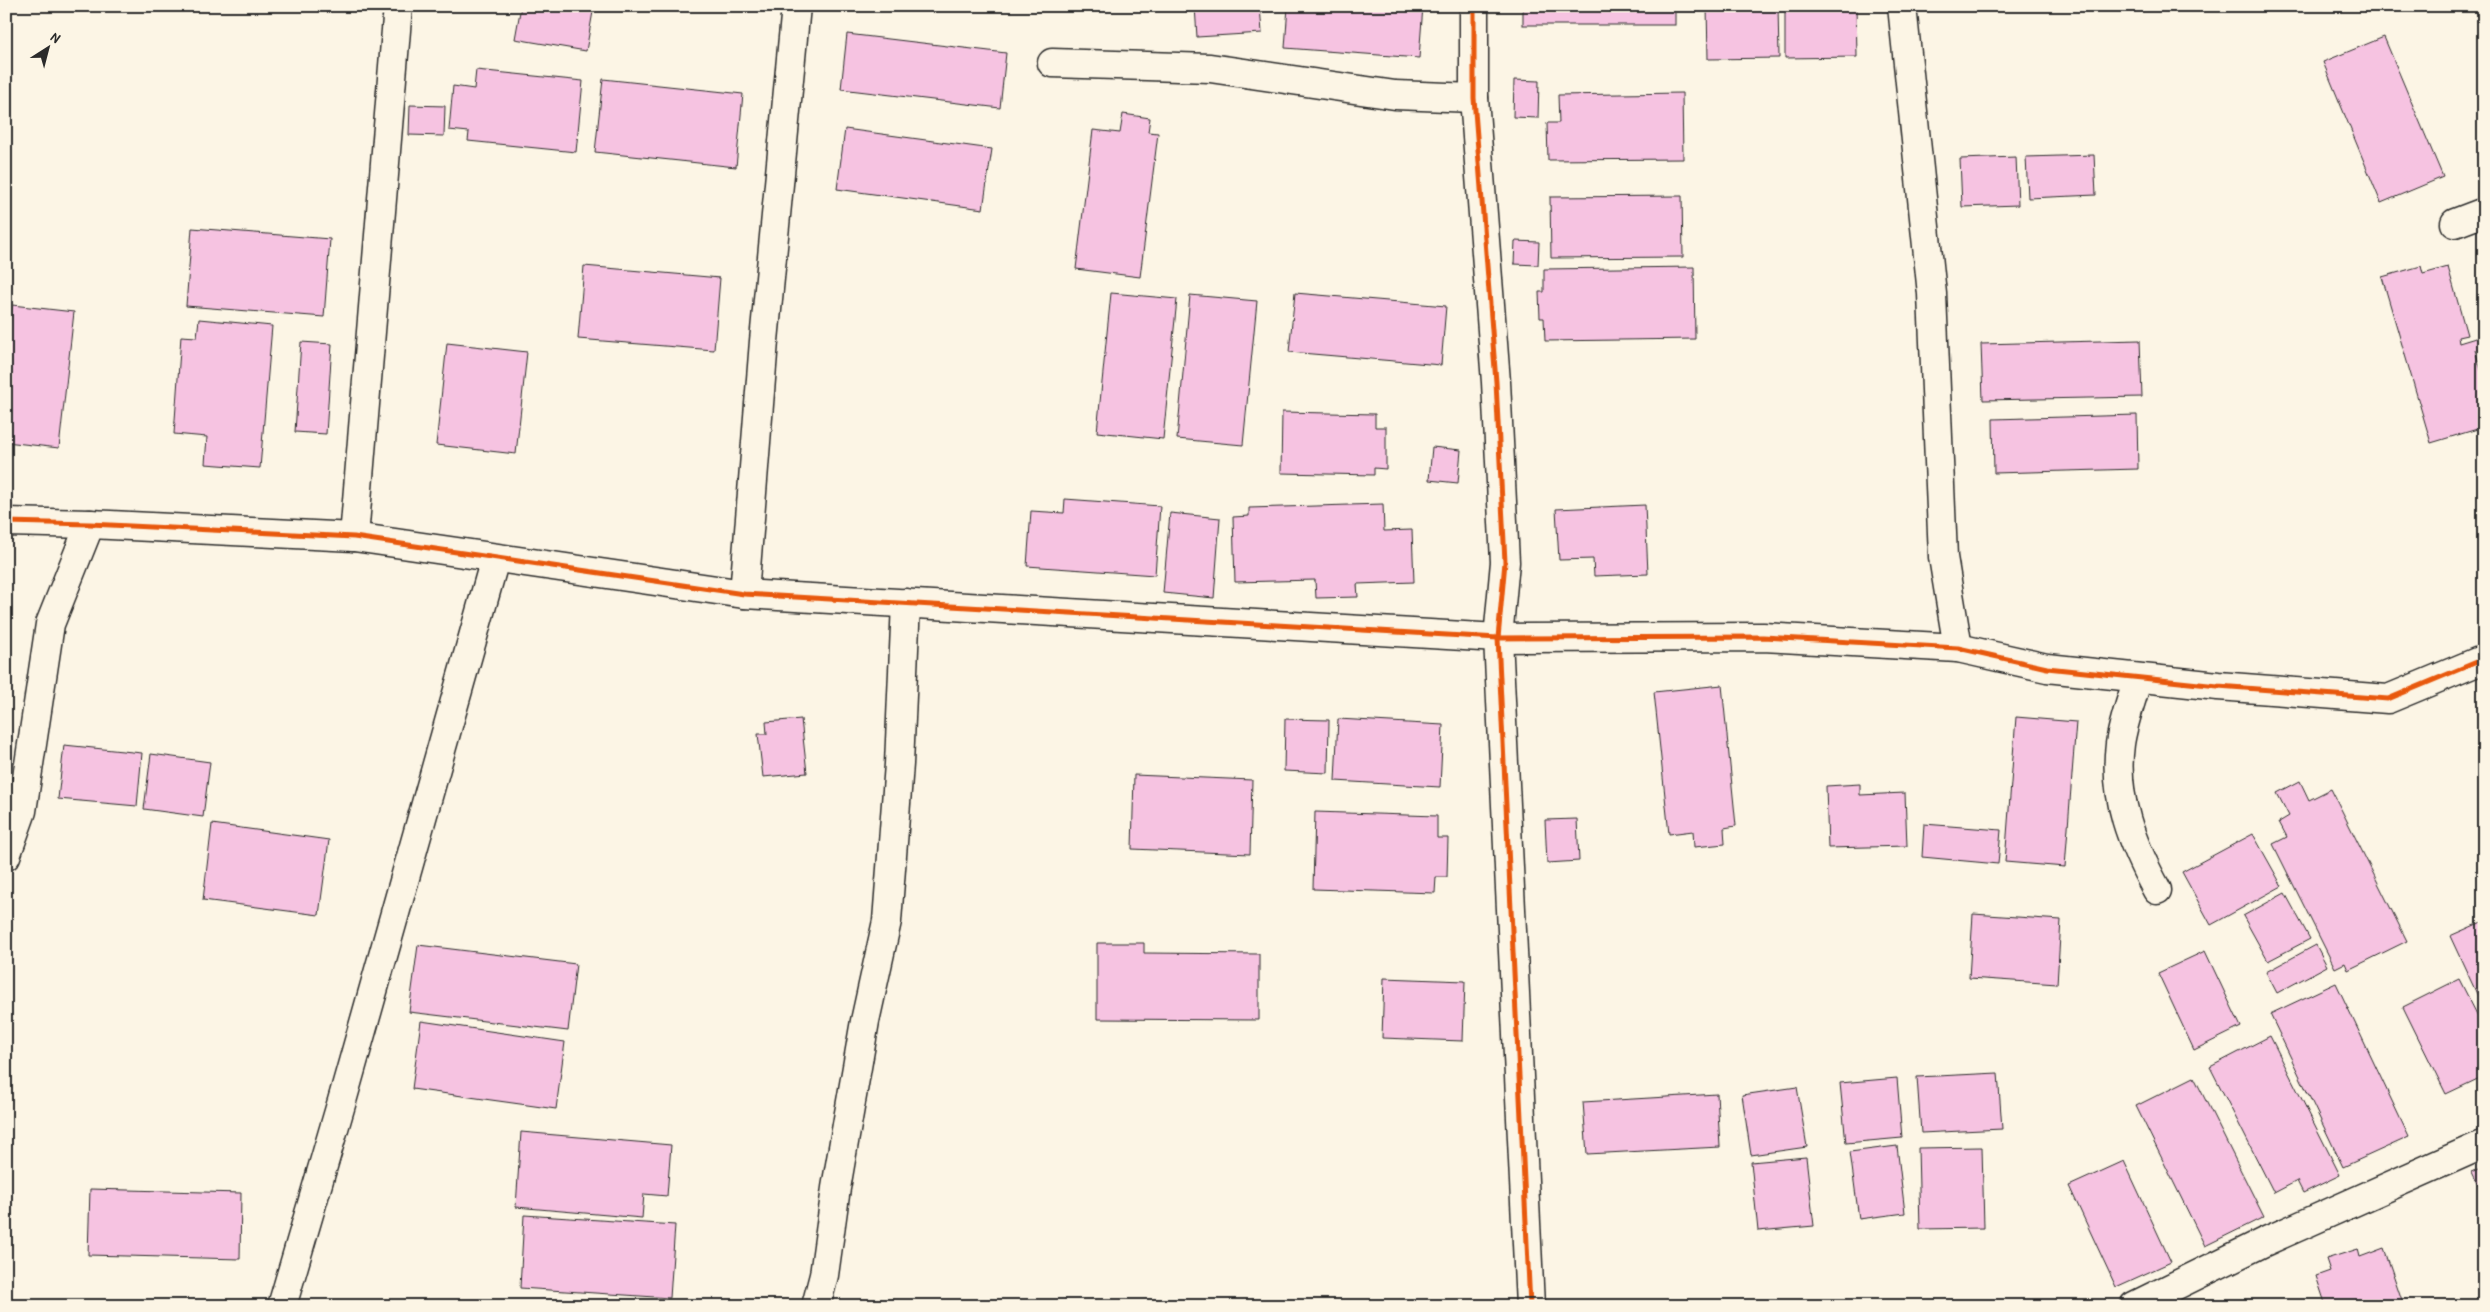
<svg xmlns="http://www.w3.org/2000/svg" width="2490" height="1312" font-family="'Patrick Hand',sans-serif">
  <rect width="100%" height="100%" fill="#fcf5e5"/>
  <filter id="ink" filterUnits="userSpaceOnUse"><feTurbulence type="fractalNoise" baseFrequency=".02" numOctaves="2"/><feDisplacementMap in="SourceGraphic" scale="10" xChannelSelector="R" yChannelSelector="G"/><feConvolveMatrix kernelMatrix="1 2 1 2 8 2 1 2 1" color-interpolation-filters="sRGB"/></filter>
  <g filter="url(#ink)">
    <!-- building -->
    <g fill="#f6c3e1" stroke="#2b2b2b">
      <polygon points="521,6 594,6 586,51 515,39"/>
      <polygon points="1195,6 1260,6 1262,33 1197,37"/>
      <polygon points="1288,6 1423,6 1419,58 1285,48"/>
      <rect x="1523" y="6" width="152" height="19"/>
      <polygon points="1707,6 1778,6 1779,58 1708,59"/>
      <polygon points="1785,6 1856,6 1857,57 1785,58"/>
      <polygon points="847,34 1006,53 1000,108 841,89"/>
      <polygon points="2384,37 2443,177 2381,203 2323,62"/>
      <polygon points="476,70 583,81 576,152 468,141 469,132 449,130 453,86 474,89"/>
      <polygon points="603,79 743,94 736,167 595,152"/>
      <polygon points="1514,80 1539,81 1538,118 1513,117"/>
      <polygon points="1682,93 1683,159 1548,160 1547,123 1559,123 1558,95"/>
      <polygon points="410,105 445,106 444,136 409,135"/>
      <polygon points="1123,114 1150,118 1148,132 1158,133 1140,277 1076,269 1093,130 1120,133"/>
      <polygon points="845,129 992,149 983,209 837,189"/>
      <polygon points="2094,155 2096,195 2028,198 2026,157"/>
      <polygon points="2016,157 2018,205 1962,207 1960,159"/>
      <polygon points="1682,196 1683,257 1551,258 1550,197"/>
      <polygon points="192,228 330,239 324,317 186,306"/>
      <polygon points="1515,241 1539,242 1538,265 1514,264"/>
      <polygon points="584,266 720,278 714,350 578,339"/>
      <polygon points="2421,266 2423,274 2448,267 2467,335 2458,337 2459,343 2482,336 2484,343 2484,347 2475,350 2484,380 2484,427 2431,443 2382,277"/>
      <polygon points="1694,267 1695,339 1545,341 1544,318 1540,318 1539,292 1544,292 1544,269"/>
      <polygon points="1111,293 1177,299 1163,439 1097,432"/>
      <polygon points="1295,293 1446,306 1441,365 1289,352"/>
      <polygon points="1190,295 1257,301 1243,445 1177,439"/>
      <polygon points="12,305 74,312 59,448 6,442 6,354"/>
      <polygon points="199,319 272,326 260,468 205,464 207,437 174,434 181,336 197,337"/>
      <polygon points="2140,340 2142,397 1983,400 1981,344"/>
      <polygon points="301,342 332,344 326,434 295,432"/>
      <polygon points="447,343 527,352 516,454 436,445"/>
      <polygon points="1282,412 1375,414 1375,427 1386,427 1386,469 1374,468 1374,475 1281,473"/>
      <polygon points="2137,415 2138,469 1994,473 1993,419"/>
      <polygon points="1432,447 1461,450 1458,483 1429,480"/>
      <polygon points="1065,499 1160,506 1155,575 1027,566 1031,511 1064,513"/>
      <polygon points="1383,504 1384,531 1412,530 1414,582 1357,584 1358,597 1316,598 1315,580 1235,582 1233,517 1249,516 1249,508"/>
      <polygon points="1645,505 1648,574 1594,576 1593,559 1559,560 1556,509"/>
      <polygon points="1170,513 1220,518 1214,598 1163,593"/>
      <polygon points="1722,685 1736,826 1724,828 1725,844 1694,847 1693,831 1669,834 1654,692"/>
      <polygon points="2016,717 2076,722 2065,867 2005,862"/>
      <polygon points="801,719 807,773 763,777 758,734 767,734 766,722"/>
      <polygon points="1285,719 1329,720 1328,773 1284,771"/>
      <polygon points="1338,719 1443,725 1440,787 1335,781"/>
      <polygon points="64,745 142,753 137,806 58,799"/>
      <polygon points="151,754 210,762 203,817 144,809"/>
      <polygon points="1134,775 1252,780 1250,854 1132,849"/>
      <polygon points="2300,781 2309,800 2331,789 2407,941 2348,970 2345,963 2335,968 2273,844 2287,837 2279,822 2289,816 2277,793"/>
      <polygon points="1860,784 1860,795 1905,793 1907,846 1828,848 1826,786"/>
      <polygon points="1315,812 1437,816 1437,838 1448,838 1447,877 1436,877 1435,893 1313,889"/>
      <polygon points="1577,819 1579,861 1547,863 1545,820"/>
      <polygon points="212,824 329,840 319,915 203,900"/>
      <polygon points="1924,824 2001,830 1998,864 1922,857"/>
      <polygon points="2253,834 2282,886 2211,925 2182,872"/>
      <polygon points="2285,893 2310,939 2268,961 2243,916"/>
      <polygon points="1973,914 2061,920 2057,984 1969,978"/>
      <polygon points="2484,921 2484,1009 2450,936"/>
      <polygon points="1097,943 1144,943 1144,953 1259,954 1259,1020 1097,1019"/>
      <polygon points="418,945 576,964 568,1031 409,1012"/>
      <polygon points="2316,945 2327,966 2277,993 2266,972"/>
      <polygon points="2205,951 2241,1027 2194,1050 2158,973"/>
      <polygon points="1384,978 1465,981 1463,1041 1382,1038"/>
      <polygon points="2459,979 2484,1028 2484,1076 2446,1094 2403,1007"/>
      <polygon points="2336,983 2409,1137 2343,1167 2270,1014"/>
      <polygon points="421,1021 565,1042 556,1109 412,1089"/>
      <polygon points="2270,1036 2340,1175 2303,1193 2297,1181 2274,1193 2210,1067"/>
      <polygon points="1998,1073 2002,1129 1921,1133 1917,1077"/>
      <polygon points="2194,1077 2264,1217 2205,1246 2136,1106"/>
      <polygon points="1897,1078 1902,1138 1846,1143 1840,1083"/>
      <polygon points="1797,1087 1807,1147 1751,1155 1742,1095"/>
      <polygon points="1717,1094 1720,1147 1587,1154 1583,1102"/>
      <polygon points="521,1132 671,1145 667,1196 644,1194 642,1218 516,1207"/>
      <polygon points="1897,1146 1905,1213 1859,1219 1850,1152"/>
      <polygon points="1982,1147 1984,1228 1920,1229 1918,1148"/>
      <polygon points="1806,1157 1814,1226 1758,1231 1751,1162"/>
      <polygon points="2124,1161 2171,1262 2116,1287 2069,1186"/>
      <polygon points="2484,1167 2484,1197 2472,1172"/>
      <polygon points="90,1189 241,1193 240,1259 88,1255"/>
      <polygon points="524,1215 675,1225 670,1298 520,1288"/>
      <polygon points="2384,1248 2404,1306 2326,1306 2316,1276 2330,1271 2326,1259 2358,1249 2360,1257"/>
    </g>
    <g fill="none" stroke-linecap="round" stroke-linejoin="round">
      <defs>
        <g id="minor">
          <polyline points="1474,6 1474,98 1496,382 1505,562 1498,638 1530,1306"/>
          <polyline points="1902,6 1932,294 1943,557 1958,648"/>
          <polyline points="1052,63 1210,68 1395,95 1474,98"/>
          <polyline points="2455,223 2484,212"/>
          <polyline points="6,522 90,524 354,537 744,594 1498,638 1763,637 1958,648 2047,668 2218,686 2388,699 2484,659"/>
          <polyline points="354,537 398,6"/>
          <polyline points="744,594 764,341 796,6"/>
          <path d="M2138,678C2132,699 2123,722 2120,744C2113,798 2132,844 2157,890"/>
          <polyline points="6,856 22,811 50,624 90,524"/>
          <polyline points="282,1306 342,1101 495,559"/>
          <polyline points="816,1306 824,1275 836,1188 865,1021 887,921 899,764 906,603"/>
          <polyline points="2134,1306 2264,1242 2484,1144"/>
        </g>
      </defs>
      <!-- minor casing -->
      <use href="#minor" stroke="#2b2b2b" stroke-width="31"/>
      <!-- minor -->
      <use href="#minor" stroke="#fcf5e5" stroke-width="28"/>
      <defs>
        <g id="cycleway">
          <polyline points="1474,6 1474,98 1496,382 1505,562 1498,638 1530,1306"/>
          <polyline points="6,522 90,524 354,537 744,594 1498,638 1763,637 1958,648 2047,668 2218,686 2388,699 2484,659"/>
        </g>
      </defs>
      <!-- cycleway casing -->
      <use href="#cycleway" stroke="#fcf5e5" stroke-width="8"/>
      <!-- cycleway -->
      <use href="#cycleway" stroke="#e8590c" stroke-width="5"/>
    </g>
  </g>
  <!-- margin -->
  <rect width="2490" height="1312" fill="none" stroke="#fcf5e5" stroke-width="25"/>
  <rect x="12" y="12" width="2465" height="1287" fill="none" stroke="#2b2b2b" stroke-width="2" filter="url(#ink)"/>
  <!-- north arrow -->
  <g transform="translate(48 48) rotate(36)" stroke="#fcf5e5" stroke-width="4" paint-order="stroke">
  <path d="M0-4L9 19L0 12L-9 19Z" fill="#2b2b2b"/>
  <text y="-8" font-size="14" font-weight="bold" text-anchor="middle" fill="#2b2b2b">N</text>
  </g>
</svg>
